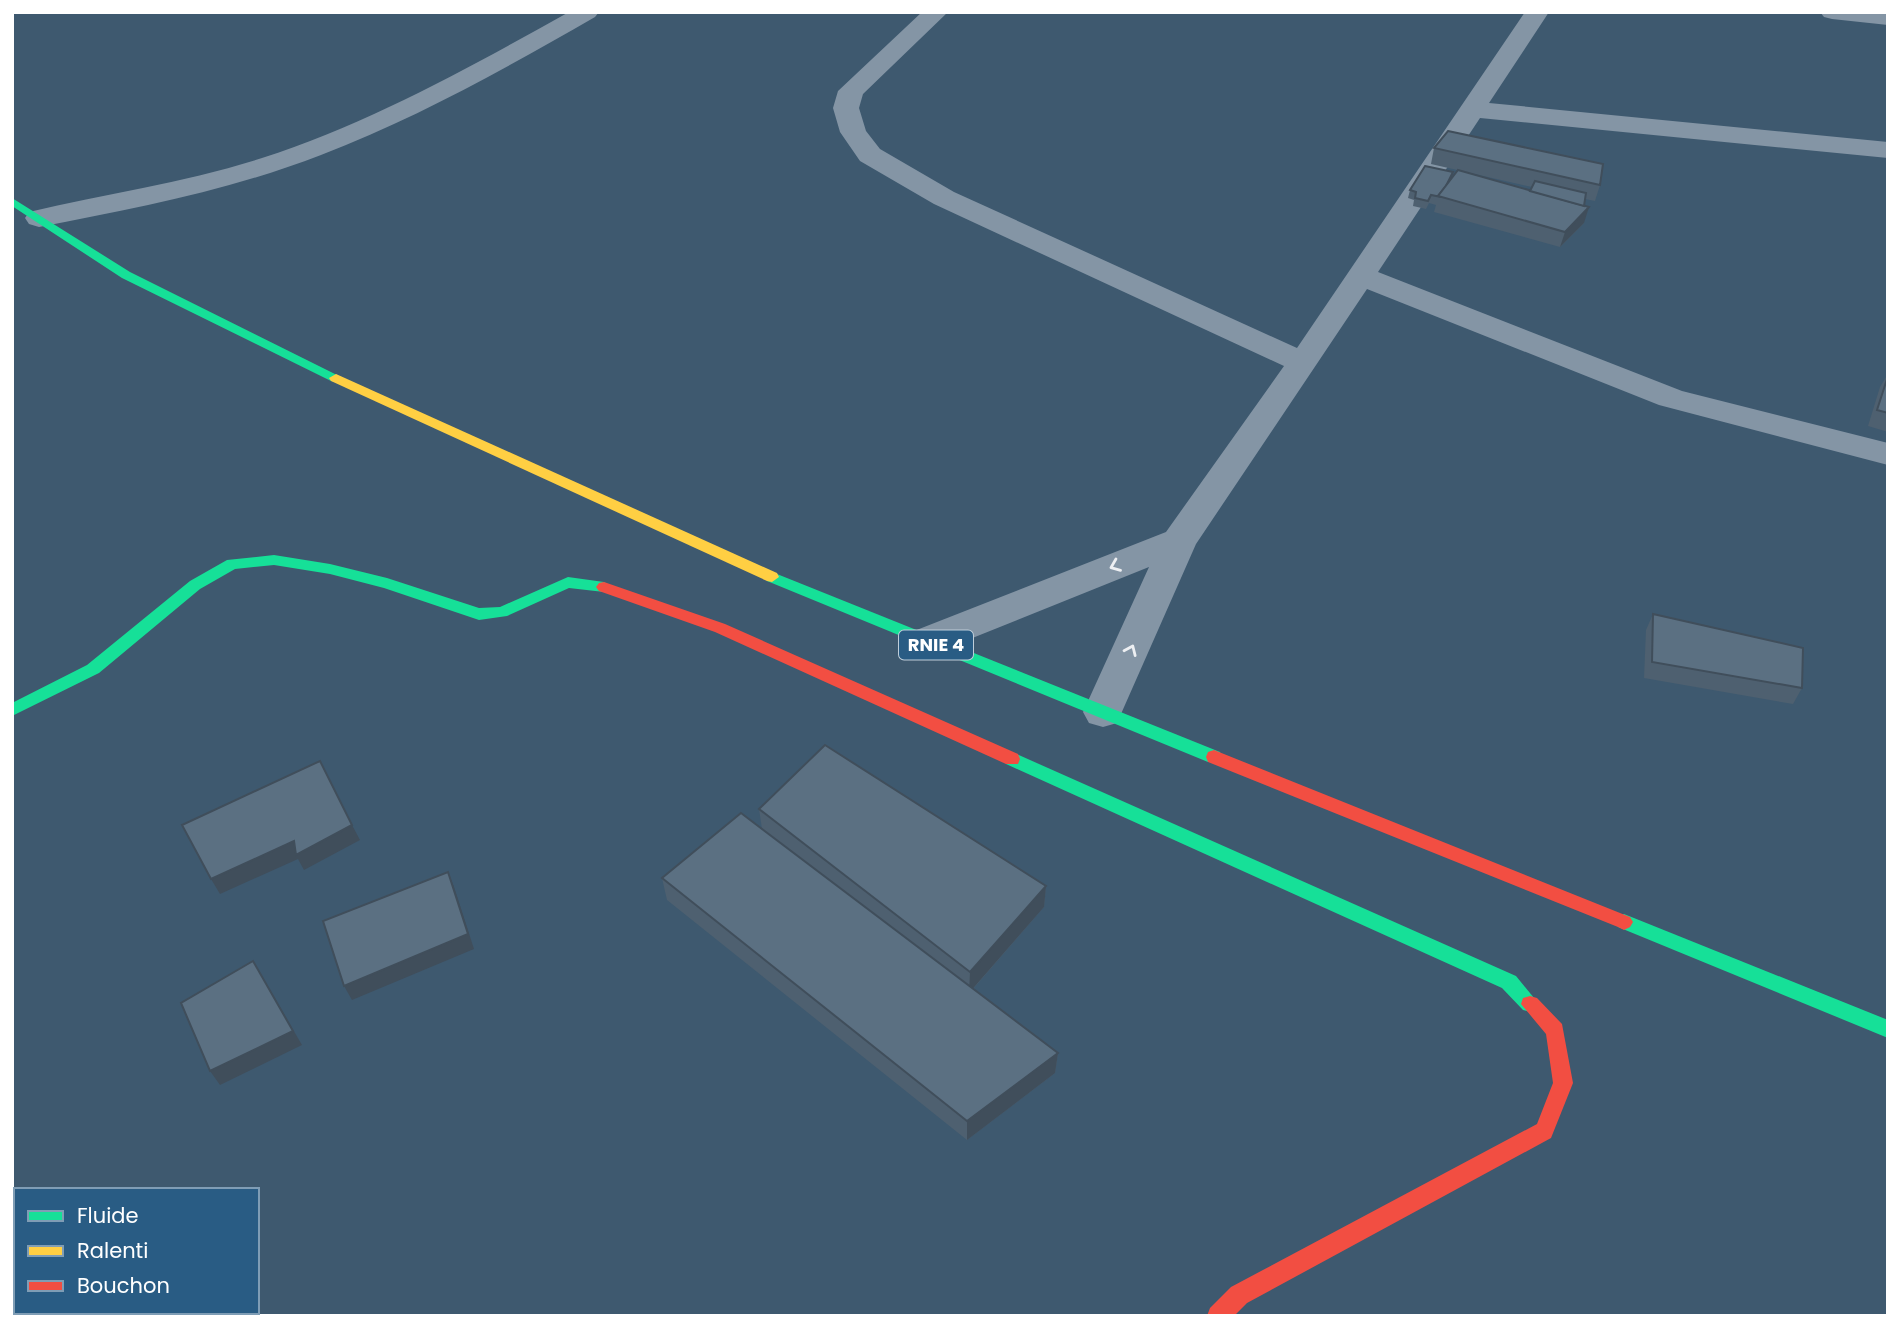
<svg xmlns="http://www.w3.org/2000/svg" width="1900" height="1328" font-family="Poppins,sans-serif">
  <rect width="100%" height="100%" fill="#3e596f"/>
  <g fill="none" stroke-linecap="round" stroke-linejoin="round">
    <!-- street -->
    <g fill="#8495a5" fill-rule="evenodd">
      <path d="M569,12H599L595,17C506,68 417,118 321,155C231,190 134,209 39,227L29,224L25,218L29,212C107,193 185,183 262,158C370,123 470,67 569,12Z"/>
      <polygon points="922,12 948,12 863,94 859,108 866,131 880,149 954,192 1297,348 1525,12 1549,12 1489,103 1888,142 1888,158 1480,118 1378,272 1682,391 1888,443 1888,465 1659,405 1367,289 1196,544 1117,723 1103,727 1089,723 1083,712 1149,567 940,651 927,655 914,651 908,641 914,631 1166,532 1284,366 934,204 860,161 840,132 833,108 838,91"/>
      <polygon points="1820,12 1888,12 1888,25 1832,19 1824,17"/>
    </g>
    <!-- fast -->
    <g fill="#16e098" fill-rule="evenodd">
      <polygon points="12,198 130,272 343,378 336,382 331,381 122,278 12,206"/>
      <polygon points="274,555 330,564 387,578 479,608 500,607 568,577 604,582 612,587 604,592 569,588 507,616 479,620 384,588 330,574 274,565 235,569 200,589 99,673 12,716 12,703 87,665 190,581 227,560"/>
      <polygon points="772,572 1220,752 1222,757 1220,762 1208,762 767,581 765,577"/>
      <polygon points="1012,752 1516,976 1539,1004 1537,1010 1530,1012 1523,1010 1502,988 1006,764 1004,759 1006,754"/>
      <polygon points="1624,914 1888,1020 1888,1038 1618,927 1615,922 1618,917"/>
    </g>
    <!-- slow -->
    <polygon fill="#ffcf43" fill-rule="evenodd" points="336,374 777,573 779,577 772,582 767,581 331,381 329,378"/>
    <!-- jam -->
    <g fill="#f24e42" fill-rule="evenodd">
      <polygon points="604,582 725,624 1018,754 1020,759 1018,764 1006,764 715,632 599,591 596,587 599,583"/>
      <polygon points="1214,750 1630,917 1633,922 1630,927 1624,930 1618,927 1208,762 1206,757 1208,752"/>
      <polygon points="1530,996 1537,998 1562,1024 1573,1083 1551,1138 1247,1303 1234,1316 1207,1316 1210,1308 1231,1287 1537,1124 1553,1083 1546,1034 1521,1004 1523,998"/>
    </g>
  </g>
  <!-- wall -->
  <g fill="#4e6070">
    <polygon points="1434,148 1600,185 1595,201 1585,199 1584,206 1584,223 1560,247 1434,212 1436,205 1429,203 1426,209 1413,206 1414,200 1408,198 1410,190 1450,181 1530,191 1532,187 1431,164"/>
    <polygon points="1888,374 1888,432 1868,426 1880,387"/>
    <polygon points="1653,614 1802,688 1793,704 1644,678 1646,630"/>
    <polygon points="759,809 1046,886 1044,907 973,989 1058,1053 1055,1073 967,1140 667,900 662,878 762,829"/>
  </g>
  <!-- shaded-wall -->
  <g fill="#404e5b">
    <polygon points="1589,207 1584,223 1560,247 1565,232"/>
    <polygon points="352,825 360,840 304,870 298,859 220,894 211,879 294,841"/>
    <polygon points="448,872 454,887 474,949 352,1000 344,986"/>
    <polygon points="1046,886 1044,907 969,993 970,972"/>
    <polygon points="253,961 302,1045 220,1085 210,1071"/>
    <polygon points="1058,1053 1055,1073 967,1140 967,1121"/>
  </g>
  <!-- building -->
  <g fill="#5b7082" stroke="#404e5b" stroke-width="2">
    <polygon points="1448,131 1603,164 1600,185 1434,148"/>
    <polygon points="1425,166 1453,172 1446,186 1438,196 1441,197 1431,195 1428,201 1415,198 1416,192 1410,190"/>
    <polygon points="1458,170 1589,207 1565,232 1438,196"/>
    <polygon points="1535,181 1586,193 1584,206 1530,191"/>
    <polygon points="1888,376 1888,413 1877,410"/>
    <polygon points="1653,614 1803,648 1802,688 1652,662"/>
    <polygon points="825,745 1046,886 970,972 759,809"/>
    <polygon points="320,761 352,825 296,855 294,841 211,879 182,825"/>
    <polygon points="741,813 1058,1053 967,1121 662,878"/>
    <polygon points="448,872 468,934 344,986 323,921"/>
    <polygon points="253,961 293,1031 210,1071 181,1003"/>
  </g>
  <!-- one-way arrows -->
  <defs><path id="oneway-chevron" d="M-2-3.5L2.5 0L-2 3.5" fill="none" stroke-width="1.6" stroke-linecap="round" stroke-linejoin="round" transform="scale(1.75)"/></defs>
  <g stroke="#edeff2">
    <use href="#oneway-chevron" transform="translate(1115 566) rotate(158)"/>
    <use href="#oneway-chevron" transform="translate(1131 650) rotate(-66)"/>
  </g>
  <g text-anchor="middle" stroke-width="7" stroke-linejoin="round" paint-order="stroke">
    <!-- shield labels -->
    <rect fill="#295c84" stroke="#bfceda" stroke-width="2" x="899" y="630.5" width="74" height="29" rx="5"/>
    <g font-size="18" font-weight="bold" fill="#fff">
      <text x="936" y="651">RNIE 4</text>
    </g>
  </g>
  <!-- border -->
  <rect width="1900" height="1328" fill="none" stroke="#ffffff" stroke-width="28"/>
  <!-- legend -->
  <rect x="14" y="1188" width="245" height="126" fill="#295c84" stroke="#7f9db5" stroke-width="2"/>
  <rect x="28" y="1211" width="35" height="10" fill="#16e098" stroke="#7f9db5" stroke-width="2"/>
  <text x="77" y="1223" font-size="21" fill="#ffffff">Fluide</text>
  <rect x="28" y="1246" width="35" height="10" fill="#ffcf43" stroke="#7f9db5" stroke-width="2"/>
  <text x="77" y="1258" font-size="21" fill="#ffffff">Ralenti</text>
  <rect x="28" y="1281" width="35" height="10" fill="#f24e42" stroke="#7f9db5" stroke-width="2"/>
  <text x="77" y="1293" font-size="21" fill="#ffffff">Bouchon</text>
</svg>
